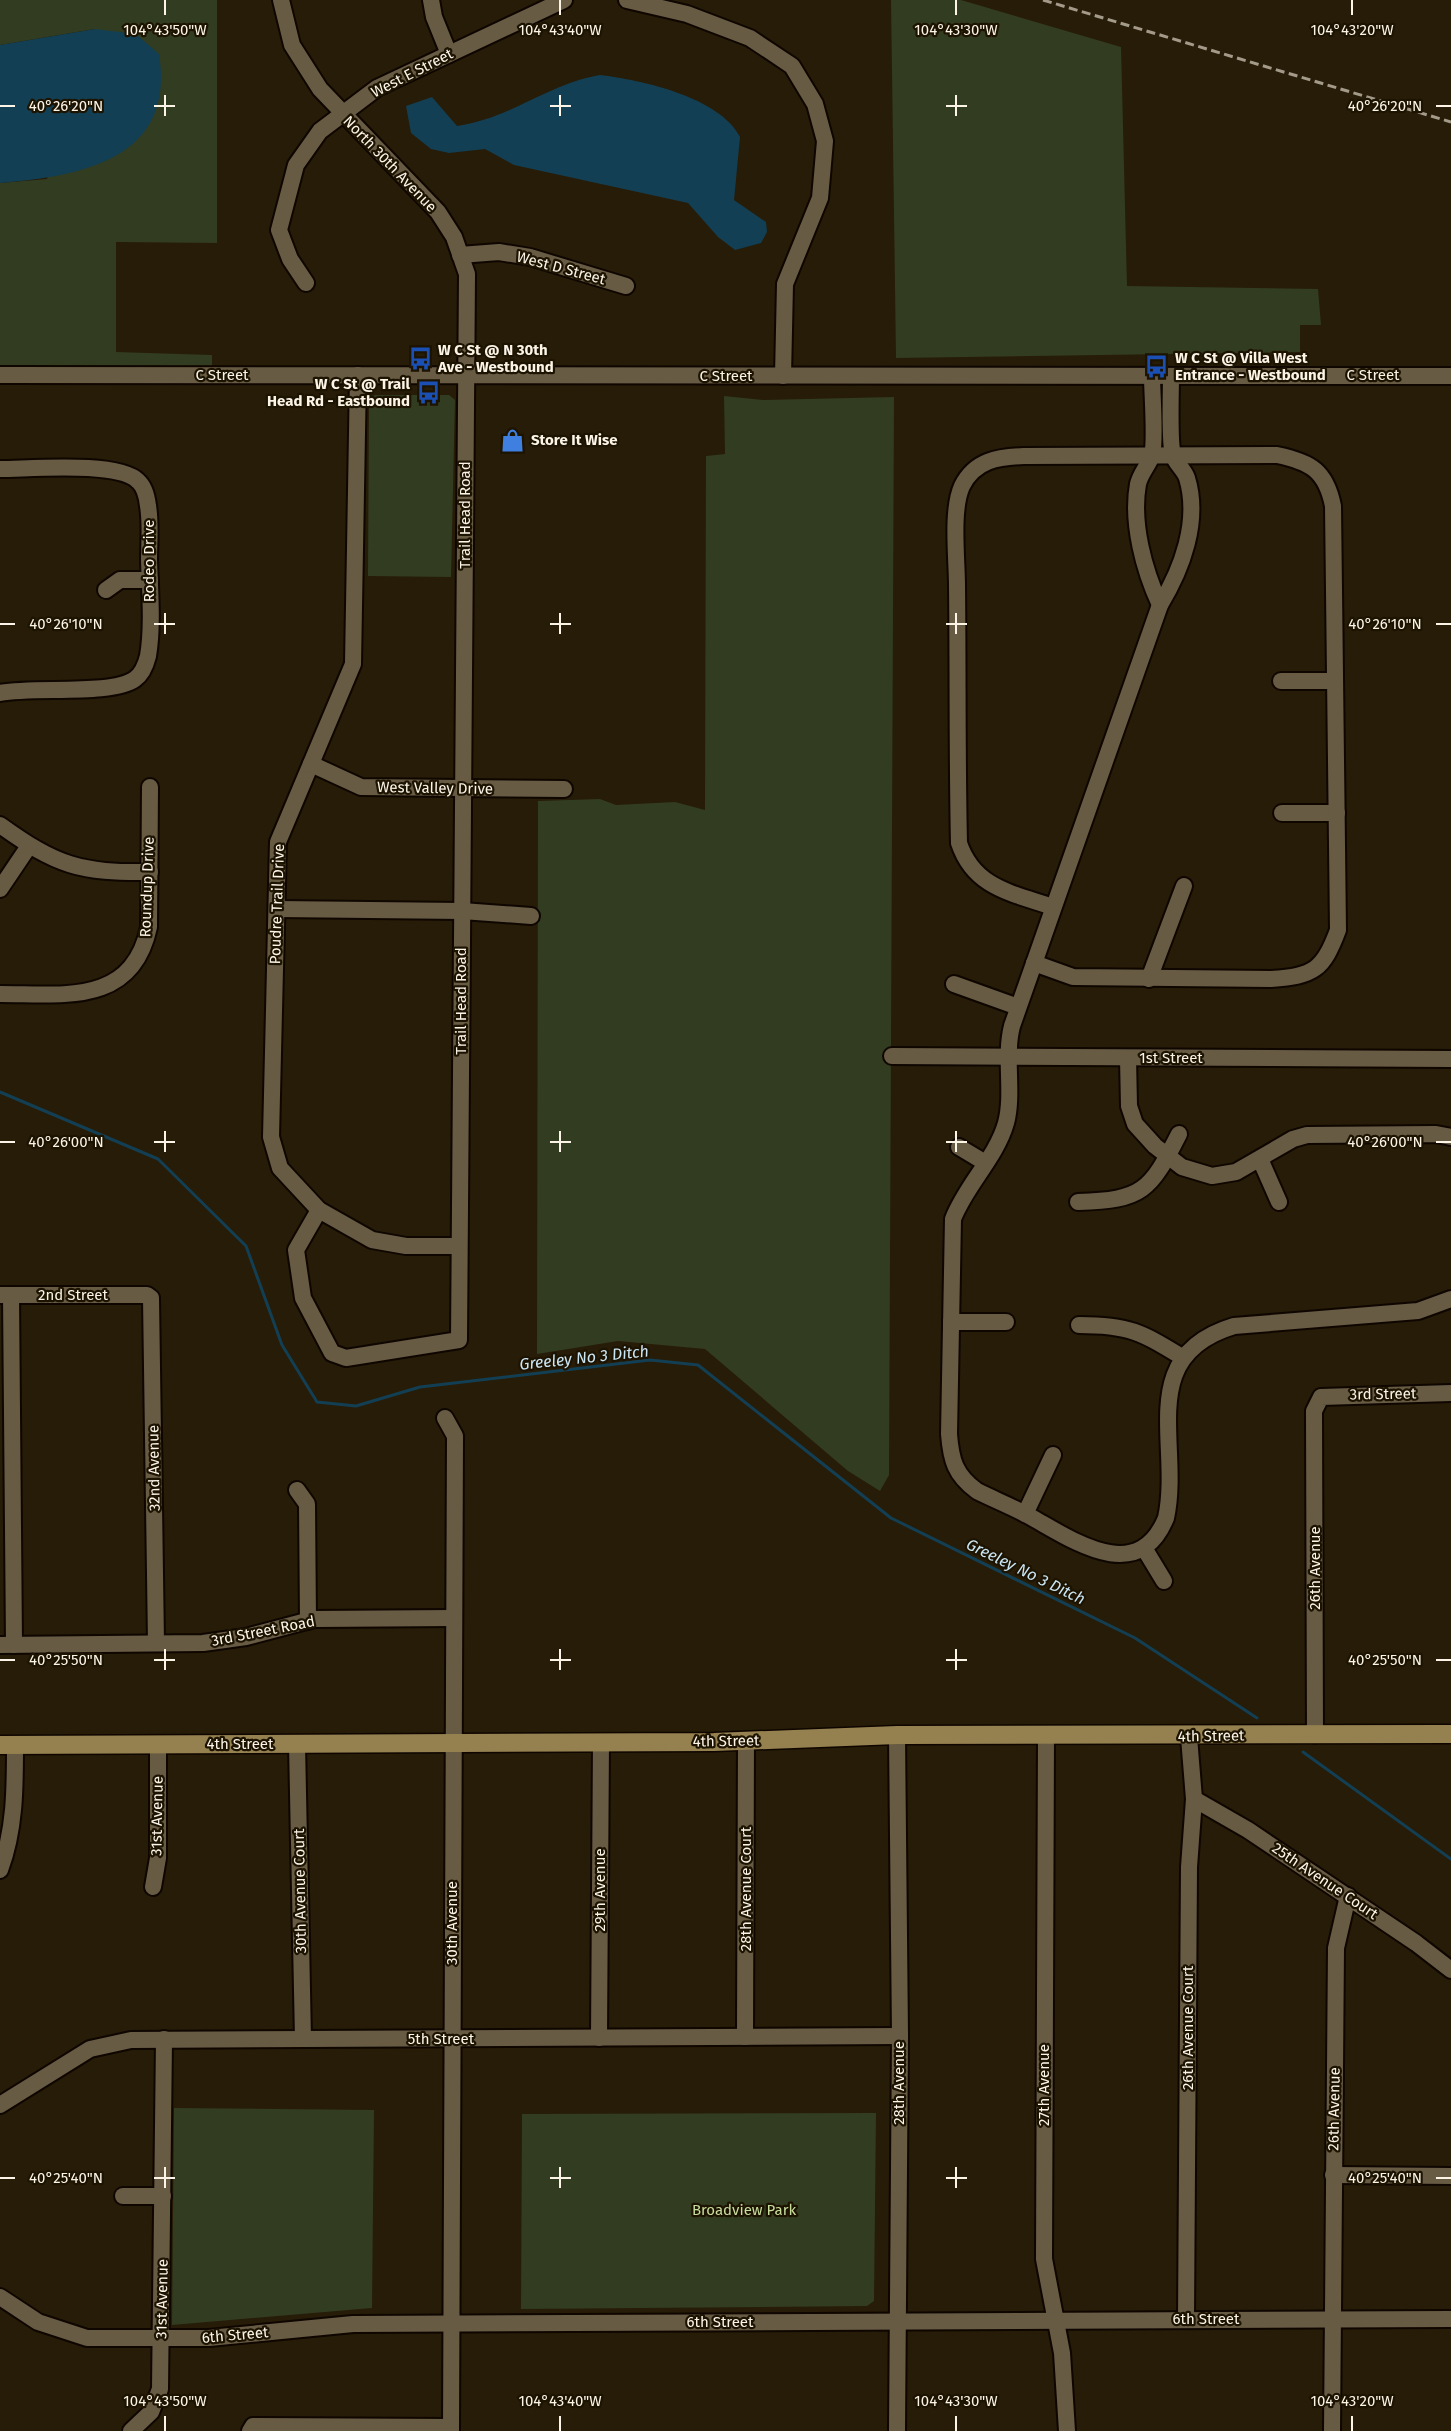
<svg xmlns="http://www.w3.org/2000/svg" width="1451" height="2431" font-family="'Fira Sans',sans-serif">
  <rect width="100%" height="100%" fill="#271c07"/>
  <!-- green -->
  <g fill="#323c20">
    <polygon points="0,0 217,0 217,243 116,242 116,352 212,355 212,368 0,369 0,183 47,179 95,29 0,45"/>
    <polygon points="891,0 961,0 1121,47 1127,286 1318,289 1321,325 1300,325 1300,352 896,358"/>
    <polygon points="375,395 449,395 455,400 451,577 368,576 369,400"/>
    <polygon points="724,396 763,400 894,397 889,1475 880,1491 848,1471 705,1349 618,1341 537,1354 538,801 600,799 616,805 675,802 705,810 706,456 725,454"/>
    <polygon points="174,2108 374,2110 372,2308 172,2325"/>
    <polygon points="876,2113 874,2301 867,2306 521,2309 522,2114"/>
  </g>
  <!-- water -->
  <g fill="#133f54">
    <path d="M95,29L136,34L159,54C176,159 82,176 0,183V45Z"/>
    <path d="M600,75C641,80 720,97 740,137L734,200L766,222L767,232L761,243L735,250L718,237L688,203L514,165L485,149L449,153L431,149L411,133L406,106L432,97L457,126C510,119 547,84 600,75Z"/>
  </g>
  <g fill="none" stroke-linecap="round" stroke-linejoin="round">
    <!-- stream -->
    <g stroke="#133f54" stroke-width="3">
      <polyline points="0,1092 158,1159 246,1246 282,1345 317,1402 356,1406 420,1387 650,1360 698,1365 891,1518 1135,1638 1257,1718"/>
      <polyline points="1303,1752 1451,1859"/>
    </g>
    <defs>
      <g id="minor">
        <polyline points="281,0 292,45 320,89 438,212 454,237 467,274 459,1340 346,1358 332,1353 303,1298 296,1250 319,1210"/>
        <polyline points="431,0 434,17 449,54"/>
        <polyline points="627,0 687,14 750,38 792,66 815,104 825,141 820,198 785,284 783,376"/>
        <polyline points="460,255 499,252 530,257 626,286"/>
        <polyline points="306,283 290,259 279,230 296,165 320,131 377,88 564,0"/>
        <polyline points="0,375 1451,376"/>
        <polyline points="358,375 353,664 278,842 271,1137 280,1168 319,1210 372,1240 406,1246 459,1246"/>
        <path d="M1152,376C1152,393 1156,442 1152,455C1149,465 1141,472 1138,484C1131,523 1144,570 1160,605"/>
        <path d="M1171,376C1171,392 1169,442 1173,455C1175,463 1184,469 1187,478C1200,521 1182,569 1160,605L1012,1026C1004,1057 1014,1093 1006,1123C996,1158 966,1185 953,1219L949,1434C951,1460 955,1475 977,1491C995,1500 1013,1507 1031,1517C1074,1541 1138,1586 1166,1518C1182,1444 1134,1356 1234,1326L1418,1311L1451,1299"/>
        <path d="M0,469C30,469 118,461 138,481C145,487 147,497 148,506C151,523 149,543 149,560C150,591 153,626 148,656C146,664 142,674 135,679C112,696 33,686 0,693"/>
        <polyline points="106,590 120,580 150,580"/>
        <polyline points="1281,681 1335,681"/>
        <polyline points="311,764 361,787 564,789"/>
        <polyline points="1282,813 1337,813"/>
        <path d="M0,825C57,866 80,873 150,872"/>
        <polyline points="0,889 29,846"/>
        <polyline points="277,909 462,911 531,916"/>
        <path d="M1034,963L1073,977L1271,979C1314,976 1323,970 1338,930L1333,506C1326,471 1311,462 1277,455L1024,456C998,457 975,460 962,486C951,510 957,559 957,586C958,672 957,757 959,843C974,888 1012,893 1053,907"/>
        <polyline points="1149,979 1184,886"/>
        <polyline points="954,984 1018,1007"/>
        <path d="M0,994C64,994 132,1006 149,927L150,787"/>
        <polyline points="892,1056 1451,1059"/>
        <polyline points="1128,1058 1129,1106 1135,1124 1155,1146 1182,1167 1212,1176 1236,1172 1293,1139 1307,1135 1436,1134 1451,1137"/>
        <polyline points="959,1147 984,1162"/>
        <polyline points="1260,1159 1279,1202"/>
        <path d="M1078,1202C1143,1200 1150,1191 1179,1134"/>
        <polyline points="0,1295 147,1295 151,1298 156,1643"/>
        <polyline points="11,1295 14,1645"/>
        <polyline points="951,1322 1006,1322"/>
        <path d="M1079,1325C1129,1325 1141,1332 1182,1357"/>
        <polyline points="445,1418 455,1436 451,2431"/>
        <polyline points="297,1490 307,1504 308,1621"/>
        <polyline points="1025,1514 1053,1455"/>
        <polyline points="1144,1548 1164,1581"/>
        <polyline points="0,1645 203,1643 246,1637 314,1619 454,1618"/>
        <polyline points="1315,1735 1314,1411 1321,1397 1451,1393"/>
        <polyline points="1046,1737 1044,2259 1062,2353 1067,2431"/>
        <polyline points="297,1744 303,2039"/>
        <polyline points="1194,1799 1248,1830 1416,1943 1451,1970"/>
        <path d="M0,1870C15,1830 15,1788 15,1745"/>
        <polyline points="153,1887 158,1858 158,1744"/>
        <polyline points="745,2037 746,1741"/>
        <polyline points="599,2038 601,1742"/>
        <polyline points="0,2105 90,2049 131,2040 900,2036"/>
        <polyline points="1333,2175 1451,2176"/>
        <polyline points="123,2196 163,2196"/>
        <polyline points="0,2297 38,2322 87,2338 209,2338 353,2324 1451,2319"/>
        <polyline points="1186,2319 1189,1867 1194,1799 1189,1737"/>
        <polyline points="131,2431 151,2412 160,2389 164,2039"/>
        <polyline points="250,2431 253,2426 450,2427"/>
        <polyline points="897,2431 900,2036 897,1735"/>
        <polyline points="1332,2431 1336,1948 1348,1896"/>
      </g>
      <polyline id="major" points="0,1745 714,1742 897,1735 1451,1734"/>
    </defs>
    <!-- minor casing -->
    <use href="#minor" stroke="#0f0600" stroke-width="20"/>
    <!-- major casing -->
    <use href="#major" stroke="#0f0600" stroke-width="21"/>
    <!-- minor -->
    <use href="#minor" stroke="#675b44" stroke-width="16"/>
    <!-- major -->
    <use href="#major" stroke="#95814f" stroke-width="18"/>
    <!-- rail -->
    <polyline stroke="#a39a8a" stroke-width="3" stroke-dasharray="9 4.5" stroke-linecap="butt" points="1043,0 1451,122"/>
  </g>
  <!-- ticks -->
  <path fill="none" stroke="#fbf4e7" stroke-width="2" d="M165,0V15M560,0V15M956,0V15M1352,0V15M165,95V116M560,95V116M956,95V116M0,106H15M154,106H175M550,106H571M946,106H967M1436,106H1451M165,613V634M560,613V634M956,613V634M0,624H15M154,624H175M550,624H571M946,624H967M1436,624H1451M165,1131V1152M560,1131V1152M956,1131V1152M0,1142H15M154,1142H175M550,1142H571M946,1142H967M1436,1142H1451M165,1649V1670M560,1649V1670M956,1649V1670M0,1660H15M154,1660H175M550,1660H571M946,1660H967M1436,1660H1451M165,2167V2188M560,2167V2188M956,2167V2188M0,2178H15M154,2178H175M550,2178H571M946,2178H967M1436,2178H1451M165,2416V2431M560,2416V2431M956,2416V2431M1352,2416V2431"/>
  <!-- icons -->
  <defs>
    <symbol id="bus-bare" viewBox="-9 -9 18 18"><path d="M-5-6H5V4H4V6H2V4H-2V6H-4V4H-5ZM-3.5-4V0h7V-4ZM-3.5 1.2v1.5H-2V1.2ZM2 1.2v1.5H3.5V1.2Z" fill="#1a4fb4" stroke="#1d1301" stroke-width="2.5" paint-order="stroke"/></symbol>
    <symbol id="shop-bare" viewBox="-9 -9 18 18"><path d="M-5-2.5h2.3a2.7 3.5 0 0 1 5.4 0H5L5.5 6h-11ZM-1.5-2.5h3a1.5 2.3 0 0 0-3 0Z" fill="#3f7fe0" stroke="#1d1301" stroke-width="2.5" paint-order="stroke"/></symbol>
  </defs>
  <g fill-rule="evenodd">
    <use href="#bus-bare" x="404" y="342" width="33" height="33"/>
    <use href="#bus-bare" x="1140" y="350" width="33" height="33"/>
    <use href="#bus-bare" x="412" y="376" width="33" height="33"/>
    <use href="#shop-bare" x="496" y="424" width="33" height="33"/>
  </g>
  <g text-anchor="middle" stroke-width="4.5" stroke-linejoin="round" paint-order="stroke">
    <!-- street labels -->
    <g font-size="15" fill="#fbf4e7" stroke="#1d1301">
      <text transform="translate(412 73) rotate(-27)" y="5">West E Street</text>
      <text transform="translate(390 164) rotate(46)" y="5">North 30th Avenue</text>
      <text transform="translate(561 268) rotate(15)" y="5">West D Street</text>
      <text x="222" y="380">C Street</text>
      <text x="1373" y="380">C Street</text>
      <text x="726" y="381">C Street</text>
      <text transform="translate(465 515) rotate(-90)" y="5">Trail Head Road</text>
      <text transform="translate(149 561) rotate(-90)" y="5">Rodeo Drive</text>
      <text transform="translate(435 788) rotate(1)" y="5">West Valley Drive</text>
      <text transform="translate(147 887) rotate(-88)" y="5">Roundup Drive</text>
      <text transform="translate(277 904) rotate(-88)" y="5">Poudre Trail Drive</text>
      <text transform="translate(461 1001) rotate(-90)" y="5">Trail Head Road</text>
      <text x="1171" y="1063">1st Street</text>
      <text x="73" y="1300">2nd Street</text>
      <text transform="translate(1383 1394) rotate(-1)" y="5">3rd Street</text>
      <text transform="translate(154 1468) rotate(-91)" y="5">32nd Avenue</text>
      <text transform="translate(1315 1568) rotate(-90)" y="5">26th Avenue</text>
      <text transform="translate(263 1631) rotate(-11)" y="5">3rd Street Road</text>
      <text transform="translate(1211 1736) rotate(-1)" y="5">4th Street</text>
      <text transform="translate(726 1741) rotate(-1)" y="5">4th Street</text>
      <text x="240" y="1749">4th Street</text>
      <text transform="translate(157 1816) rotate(-89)" y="5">31st Avenue</text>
      <text transform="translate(1325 1881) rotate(34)" y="5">25th Avenue Court</text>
      <text transform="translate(746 1889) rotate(-90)" y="5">28th Avenue Court</text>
      <text transform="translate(600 1890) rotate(-90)" y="5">29th Avenue</text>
      <text transform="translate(300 1891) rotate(-91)" y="5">30th Avenue Court</text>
      <text transform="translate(452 1923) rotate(-90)" y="5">30th Avenue</text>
      <text transform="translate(1188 2028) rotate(-90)" y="5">26th Avenue Court</text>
      <text x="441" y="2044">5th Street</text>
      <text transform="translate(899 2083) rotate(-90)" y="5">28th Avenue</text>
      <text transform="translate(1044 2085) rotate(-90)" y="5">27th Avenue</text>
      <text transform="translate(1334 2109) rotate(-89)" y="5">26th Avenue</text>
      <text transform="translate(162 2299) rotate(-89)" y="5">31st Avenue</text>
      <text x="1206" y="2324">6th Street</text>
      <text x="720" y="2327">6th Street</text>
      <text transform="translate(235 2335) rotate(-5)" y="5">6th Street</text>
    </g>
    <!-- poi labels -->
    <g font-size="15" font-weight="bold" fill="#fbf4e7" stroke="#1d1301" text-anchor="start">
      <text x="438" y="355">W C St @ N 30th<tspan x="438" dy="17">Ave - Westbound</tspan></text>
      <text x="1175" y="363">W C St @ Villa West<tspan x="1175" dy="17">Entrance - Westbound</tspan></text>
      <text x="410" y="389" text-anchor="end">W C St @ Trail<tspan x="410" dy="17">Head Rd - Eastbound</tspan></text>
      <text x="531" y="445">Store It Wise</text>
    </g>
    <!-- park labels -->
    <g font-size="15" fill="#c7de9d" stroke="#1d1301">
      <text x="744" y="2215">Broadview Park</text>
    </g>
    <!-- water labels -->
    <g font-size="16" font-style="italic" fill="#cbe6f5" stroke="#1d1301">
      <text transform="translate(584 1357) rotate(-6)" y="6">Greeley No 3 Ditch</text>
      <text transform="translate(1026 1571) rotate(26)" y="6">Greeley No 3 Ditch</text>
    </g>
  </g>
  <g font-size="15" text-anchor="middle" fill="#fbf4e7" stroke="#1d1301" stroke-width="4.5" stroke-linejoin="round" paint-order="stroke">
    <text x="165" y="35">104°43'50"W</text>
    <text x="560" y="35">104°43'40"W</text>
    <text x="956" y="35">104°43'30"W</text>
    <text x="1352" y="35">104°43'20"W</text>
    <text x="66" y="111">40°26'20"N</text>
    <text x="1385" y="111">40°26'20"N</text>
    <text x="66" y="629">40°26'10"N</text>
    <text x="1385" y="629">40°26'10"N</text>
    <text x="66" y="1147">40°26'00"N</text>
    <text x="1385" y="1147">40°26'00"N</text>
    <text x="66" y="1665">40°25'50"N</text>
    <text x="1385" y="1665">40°25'50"N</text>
    <text x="66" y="2183">40°25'40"N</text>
    <text x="1385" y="2183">40°25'40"N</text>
    <text x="165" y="2406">104°43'50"W</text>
    <text x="560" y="2406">104°43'40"W</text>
    <text x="956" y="2406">104°43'30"W</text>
    <text x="1352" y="2406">104°43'20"W</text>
  </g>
</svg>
